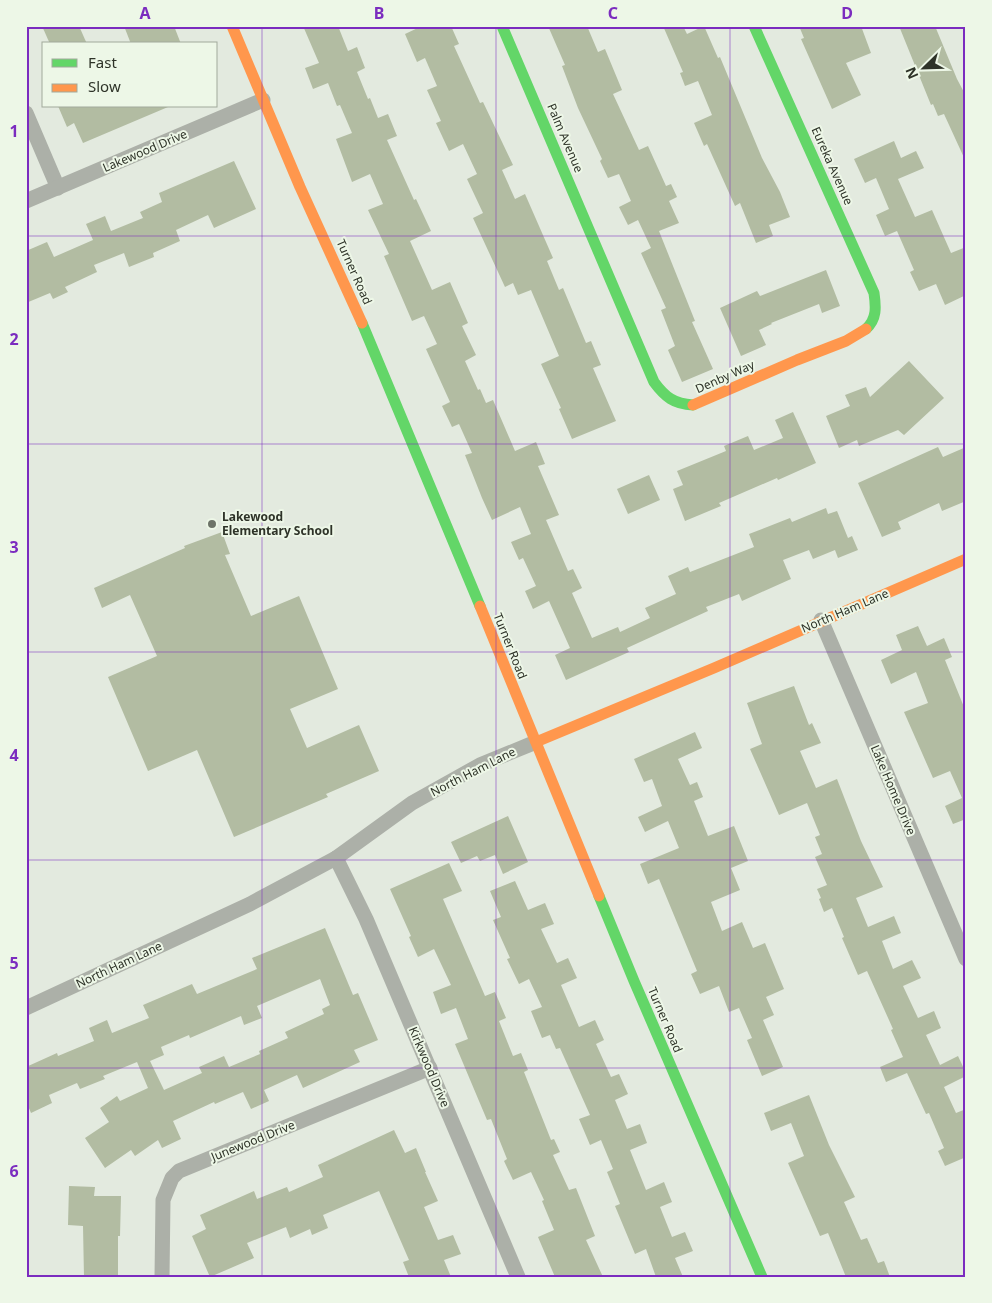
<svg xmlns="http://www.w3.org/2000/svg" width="992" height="1303" font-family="'Noto Sans',sans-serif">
  <rect width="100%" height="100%" fill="#e3eadf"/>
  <!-- building -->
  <g fill="#b2bca2" fill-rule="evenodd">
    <polygon points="42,26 79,26 87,44 50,44"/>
    <polygon points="124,26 174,26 181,44 131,44"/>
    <polygon points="303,26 338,26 348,51 357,47 365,68 357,72 368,99 370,98 378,118 388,114 397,136 387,140 414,200 416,199 431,231 410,241 432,290 450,282 468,323 462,326 476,355 465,361 478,390 480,389 486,403 493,400 515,451 536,442 545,464 538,466 559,515 546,520 568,571 573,569 582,588 572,593 592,638 618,627 620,632 650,618 645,608 676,594 668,576 688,567 690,572 754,547 749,534 790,518 792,522 826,508 828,514 837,511 848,538 852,536 858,550 838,558 835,550 813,559 809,550 783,560 791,579 742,601 739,594 706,607 708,611 627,648 629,652 566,680 555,655 570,648 549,601 533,609 525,591 536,586 523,558 519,560 511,542 531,534 520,507 492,520 482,498 465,455 472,453 459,424 452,427 442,406 450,402 426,349 437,344 424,316 412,321 384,256 389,254 368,210 383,204 370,174 352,182 336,139 352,133 340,105 337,106 328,83 313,89 305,68 319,63"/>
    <polygon points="422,26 451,26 459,44 454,46 480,103 483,102 513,165 502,170 515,199 525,194 553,258 547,261 559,290 563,288 586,343 591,341 601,365 593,368 616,421 572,439 559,409 561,408 541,364 559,356 531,290 518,295 513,283 505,287 473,218 483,213 467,179 477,174 463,144 449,151 436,123 441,121 427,90 437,86 425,58 417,62 405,34"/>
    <polygon points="548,26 587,26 598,52 605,49 622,90 613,94 639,150 648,146 666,186 671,184 677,197 669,201 679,223 659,231 695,321 692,322 713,369 682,382 668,350 675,346 661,310 666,308 641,253 651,248 638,220 628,225 619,207 631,201 619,174 608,178 600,161 602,159 578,108 562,66 565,65"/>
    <polygon points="663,26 683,26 687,34 704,26 718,58 720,57 762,158 780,192 790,217 769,225 773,236 756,243 740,203 735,206 707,144 704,146 694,123 712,115 698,81 685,86 680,73 683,72"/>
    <polygon points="799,26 861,26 871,53 846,63 861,95 832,109 801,39 804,38"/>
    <polygon points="899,26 935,26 957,79 966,96 966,162 944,114 938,116 933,104 931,105"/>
    <polygon points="58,106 168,106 168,107 83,143 74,123 67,127"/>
    <polygon points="894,141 901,158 916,151 924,168 898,179 915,217 932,210 951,253 966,247 966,295 945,305 936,284 919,291 910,272 914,270 897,231 885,236 876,215 889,209 876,178 865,183 854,159"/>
    <polygon points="234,161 256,209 214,228 208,215 176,230 180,241 153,253 154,257 129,267 124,253 94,265 97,272 65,287 68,292 53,299 50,293 26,303 26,251 47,242 54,257 93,240 86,224 105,216 111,231 143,218 140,212 162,202 159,193"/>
    <polygon points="826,270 840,306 822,313 819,304 771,323 772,324 759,330 766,345 741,356 720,308 757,291 760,296"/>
    <polygon points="909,361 944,398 904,435 898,430 859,446 857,440 839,448 826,416 850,406 845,395 866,387 870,397"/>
    <polygon points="793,412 816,463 778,480 777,478 719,503 721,506 685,521 673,489 683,485 677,471 726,451 724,446 748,436 754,450 783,438 775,420"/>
    <polygon points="938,447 943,457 966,447 966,501 942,511 939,503 898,522 901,529 882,537 858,483"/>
    <polygon points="649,475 660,500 628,514 617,489"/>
    <polygon points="222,532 230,554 225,555 251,616 299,596 338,689 290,709 307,748 359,725 379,771 326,794 328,797 234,837 197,750 148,771 108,677 157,656 130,595 102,608 94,588 185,548 184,546"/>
    <polygon points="918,626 927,646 944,638 952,657 945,660 966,712 966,819 953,824 945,806 962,798 950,771 933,778 904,712 928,703 916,672 891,684 881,660 902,650 896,635"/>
    <polygon points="794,686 809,725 812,723 821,743 800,751 816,788 837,779 861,841 883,887 856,898 868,927 894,916 901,933 882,941 893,969 912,960 921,978 903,986 918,1018 934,1011 941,1028 926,1035 940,1065 958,1056 966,1073 966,1076 944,1087 956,1113 966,1109 966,1157 945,1166 938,1151 944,1148 929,1113 926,1114 907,1073 886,1082 880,1067 903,1057 891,1030 893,1029 867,971 858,975 842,938 844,937 832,908 824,912 819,899 821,898 817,889 827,885 815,857 822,854 815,837 820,835 807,803 779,815 750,749 762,744 747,703"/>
    <polygon points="695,732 702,748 678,759 690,785 697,782 703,797 694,801 708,836 734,826 748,861 731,868 740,890 711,902 722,931 742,922 753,948 765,943 784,989 766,997 774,1015 763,1020 783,1067 762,1076 747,1040 752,1038 739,1008 729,1012 719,986 700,994 691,974 697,971 659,879 648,884 640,864 679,848 668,821 645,832 638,817 662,806 652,779 644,782 634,759"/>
    <polygon points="508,816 528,862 503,874 495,855 480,861 477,856 461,863 451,842"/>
    <polygon points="449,863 462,891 443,899 485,996 495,992 506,1018 499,1021 513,1056 521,1053 528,1070 524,1072 551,1140 554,1139 560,1152 553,1155 569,1190 576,1188 595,1236 586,1240 603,1277 555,1277 538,1237 554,1230 542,1201 544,1200 531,1172 513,1180 504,1161 507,1159 491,1119 487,1120 455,1044 468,1039 456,1008 441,1014 433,992 451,985 434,949 418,957 409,937 411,936 390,889"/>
    <polygon points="515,881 528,910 545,903 554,924 541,929 557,963 568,958 577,978 561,985 579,1027 595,1020 604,1040 596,1044 611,1077 619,1074 628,1094 615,1100 627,1129 640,1124 647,1143 630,1150 646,1190 664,1182 672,1202 660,1207 672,1237 685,1232 693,1251 675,1258 683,1277 656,1277 646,1249 635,1254 615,1206 620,1204 607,1172 613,1169 601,1140 590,1145 579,1119 590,1115 560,1048 556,1049 550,1035 542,1038 531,1011 542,1007 529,979 519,984 507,959 510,958 493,920 501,917 490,891"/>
    <path d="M325,928L353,995L358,993L378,1040L354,1050L360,1062L303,1088L297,1075L264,1090L269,1101L251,1109L243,1092L215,1104L214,1102L173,1121L181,1139L162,1148L158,1140L135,1156L131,1150L105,1168L85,1138L109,1122L100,1108L117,1096L120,1101L148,1088L137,1062L103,1076L105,1079L80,1089L77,1083L49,1095L52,1103L31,1113L26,1101V1067L57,1053L58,1056L94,1041L89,1028L107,1020L112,1033L149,1018L143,1005L192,984L197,994L257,969L252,958ZM320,979L330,1005L322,1009L324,1014L285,1032L288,1038L259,1051L260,1054L229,1067L224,1056L199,1067L202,1073L164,1090L150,1061L164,1055L161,1047L189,1035L190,1038L241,1016L244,1025L262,1018L257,1006Z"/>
    <polygon points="809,1095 829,1145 855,1197 844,1202 861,1240 867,1238 878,1263 884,1261 890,1277 846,1277 828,1233 820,1236 788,1163 804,1156 791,1123 771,1131 764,1113"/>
    <polygon points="394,1130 405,1153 416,1148 426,1172 425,1172 438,1201 424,1207 438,1240 453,1235 461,1254 444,1260 451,1277 409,1277 403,1262 409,1260 379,1191 323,1215 328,1228 312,1235 310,1229 290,1238 286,1227 247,1243 254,1258 210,1277 192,1236 206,1229 200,1215 254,1191 257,1199 287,1187 289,1192 323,1177 318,1165"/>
    <polygon points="69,1186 95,1187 94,1196 121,1196 120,1236 118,1236 118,1277 84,1277 83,1226 68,1225"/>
  </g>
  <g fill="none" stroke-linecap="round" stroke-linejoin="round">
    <!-- street -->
    <g stroke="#acb0a8" stroke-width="15">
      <polyline points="26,113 58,188"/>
      <polyline points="26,201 263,100"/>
      <polyline points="821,620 966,959"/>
      <polyline points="336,858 366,919 518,1277"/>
      <polyline points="26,1008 250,904 336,858 412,803 480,765 536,742"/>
      <polyline points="162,1277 163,1200 172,1178 179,1171 430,1068"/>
    </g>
    <!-- fast -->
    <g stroke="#63d668" stroke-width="11">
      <path d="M502,26L654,382C665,397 674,404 693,405"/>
      <path d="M754,26L874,293C876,307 877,319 866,329"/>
      <polyline points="362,323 480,606"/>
      <polyline points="599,896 634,981 762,1277"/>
    </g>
    <!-- slow -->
    <g stroke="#ff974d" stroke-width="11">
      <polyline points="232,26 300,187 362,323"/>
      <polyline points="693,405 797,360 846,341 866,329"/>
      <polyline points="480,606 599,896"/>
      <polyline points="536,742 714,668 966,559"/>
    </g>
  </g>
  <!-- grid -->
  <path fill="none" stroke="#7b2cbf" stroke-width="1" stroke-opacity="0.55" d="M262,26V1277M496,26V1277M730,26V1277M26,236H966M26,444H966M26,652H966M26,860H966M26,1068H966"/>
  <!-- markers -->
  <circle fill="#6d7368" stroke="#edf7e7" stroke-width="2" cx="212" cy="524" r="5"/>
  <g text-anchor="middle" stroke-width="4" stroke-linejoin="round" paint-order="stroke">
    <!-- street labels -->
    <g font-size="12" fill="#2e3328" stroke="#edf7e7">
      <text transform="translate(565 138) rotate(67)" y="4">Palm Avenue</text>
      <text transform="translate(145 151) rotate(-23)" y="4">Lakewood Drive</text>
      <text transform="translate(832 166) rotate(66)" y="4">Eureka Avenue</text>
      <text transform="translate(354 272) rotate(66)" y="4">Turner Road</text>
      <text transform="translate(725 377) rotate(-24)" y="4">Denby Way</text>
      <text transform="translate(845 611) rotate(-23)" y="4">North Ham Lane</text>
      <text transform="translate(510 646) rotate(68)" y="4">Turner Road</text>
      <text transform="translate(473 772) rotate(-27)" y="4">North Ham Lane</text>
      <text transform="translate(893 790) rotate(67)" y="4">Lake Home Drive</text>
      <text transform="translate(119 965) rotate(-25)" y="4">North Ham Lane</text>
      <text transform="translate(665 1020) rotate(67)" y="4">Turner Road</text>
      <text transform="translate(429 1067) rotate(67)" y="4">Kirkwood Drive</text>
      <text transform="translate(253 1141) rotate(-22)" y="4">Junewood Drive</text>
    </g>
    <!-- poi labels -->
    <g font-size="12" font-weight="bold" fill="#2e3328" stroke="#edf7e7" text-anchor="start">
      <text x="222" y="521">Lakewood<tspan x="222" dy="14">Elementary School</tspan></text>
    </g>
  </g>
  <!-- border -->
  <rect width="992" height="1303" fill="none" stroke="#edf7e7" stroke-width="55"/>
  <!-- legend -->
  <rect x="42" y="42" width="175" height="65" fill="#edf7e7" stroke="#a1a99b"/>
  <rect x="52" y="59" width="25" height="8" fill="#63d668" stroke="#a1a99b"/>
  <text x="88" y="68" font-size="15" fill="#2e3328">Fast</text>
  <rect x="52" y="84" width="25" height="8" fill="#ff974d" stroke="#a1a99b"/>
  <text x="88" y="92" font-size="15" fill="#2e3328">Slow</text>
  <!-- north arrow -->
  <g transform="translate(924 68) rotate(247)" stroke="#edf7e7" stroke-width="4" paint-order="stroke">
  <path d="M0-4L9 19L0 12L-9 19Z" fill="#2e3328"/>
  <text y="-8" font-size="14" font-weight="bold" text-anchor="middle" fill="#2e3328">N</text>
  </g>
  <rect x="28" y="28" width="936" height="1248" fill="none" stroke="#7b2cbf" stroke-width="2"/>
  <g font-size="16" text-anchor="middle" font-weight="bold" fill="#7b2cbf">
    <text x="145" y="19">A</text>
    <text x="379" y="19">B</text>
    <text x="613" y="19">C</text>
    <text x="847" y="19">D</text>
    <text x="14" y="137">1</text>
    <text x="14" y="345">2</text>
    <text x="14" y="553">3</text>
    <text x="14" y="761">4</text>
    <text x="14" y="969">5</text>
    <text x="14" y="1177">6</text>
  </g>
</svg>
